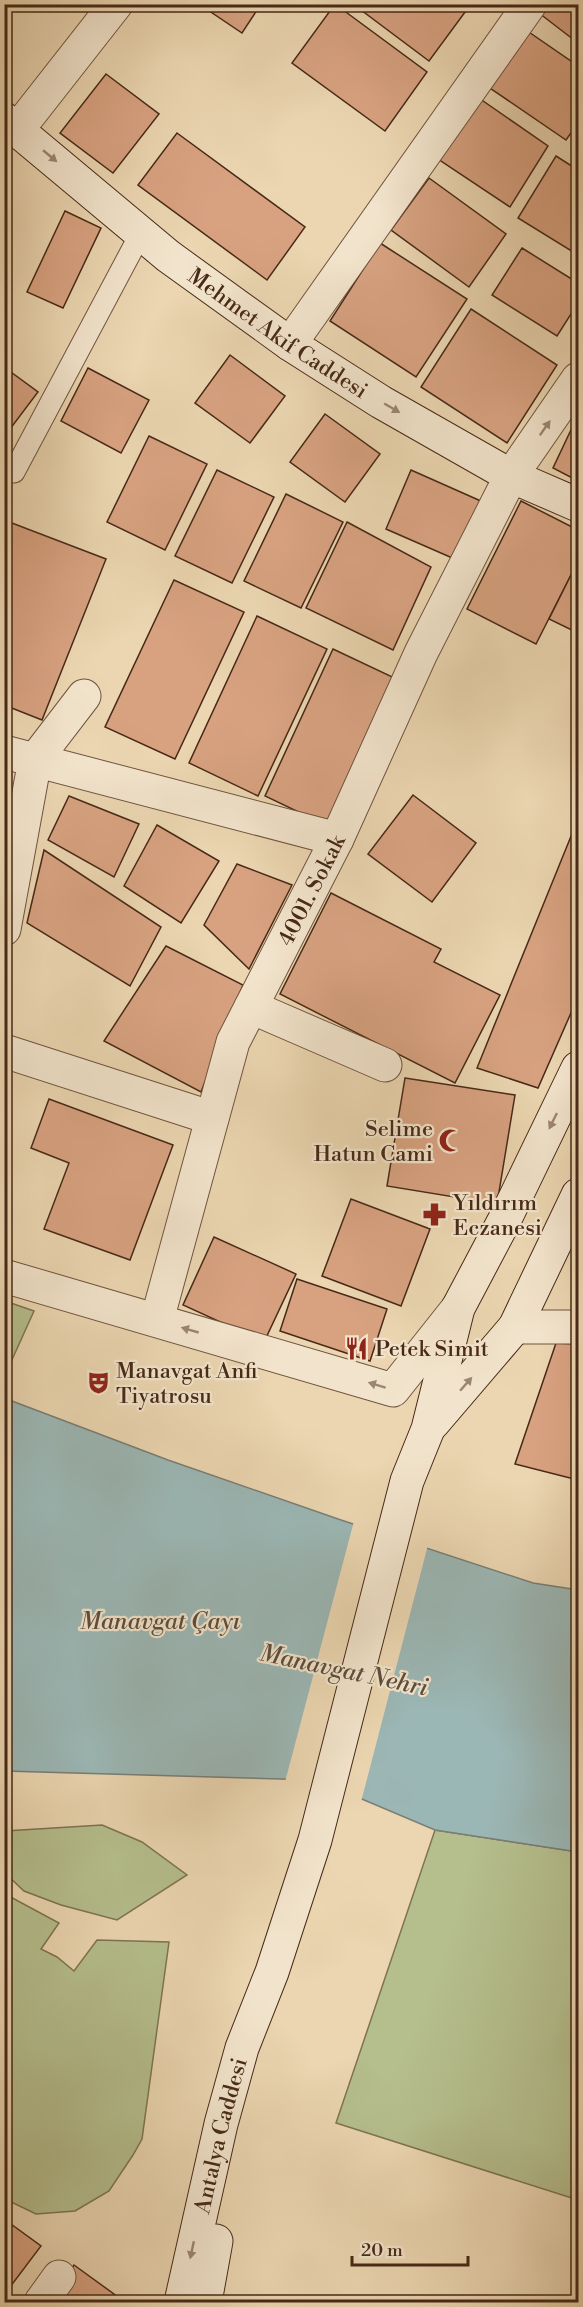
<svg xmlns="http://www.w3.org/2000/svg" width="583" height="2307" font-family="'Libre Bodoni',serif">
  <rect width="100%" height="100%" fill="#ebd6b1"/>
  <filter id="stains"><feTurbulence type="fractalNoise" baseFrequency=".00333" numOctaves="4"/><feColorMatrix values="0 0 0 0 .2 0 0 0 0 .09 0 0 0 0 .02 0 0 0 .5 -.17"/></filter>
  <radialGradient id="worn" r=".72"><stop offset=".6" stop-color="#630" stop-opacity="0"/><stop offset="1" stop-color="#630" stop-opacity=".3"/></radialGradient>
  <!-- green -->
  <g fill="#b5be8d" stroke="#7e7452" stroke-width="1.5">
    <polygon points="5,1301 34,1311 6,1373 4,1373"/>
    <polygon points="102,1825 142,1842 187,1875 117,1920 61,1905 24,1891 5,1873 5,1831"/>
    <polygon points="435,1830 578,1852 578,2200 336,2123"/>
    <polygon points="5,1894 59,1923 41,1949 57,1957 74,1971 97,1940 169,1942 142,2139 133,2155 109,2191 75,2211 36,2214 5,2199"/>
  </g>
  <!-- water -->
  <polygon fill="#9bb7b5" stroke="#797e76" stroke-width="1.5" points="4,1398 168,1460 341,1520 533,1583 578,1590 578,1852 435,1830 317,1780 5,1771"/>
  <!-- pier -->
  <polygon fill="#ebd6b1" points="354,1521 428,1545 361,1802 317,1783 285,1782"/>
  <!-- building -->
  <g fill="#d8a281" stroke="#472917" stroke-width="1.5">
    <polygon points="199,4 261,4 242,33"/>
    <polygon points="335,4 427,72 385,131 292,63"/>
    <polygon points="353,4 471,4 429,61"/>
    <polygon points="540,4 578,4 578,43 535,10"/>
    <polygon points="523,28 578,66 578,123 566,140 484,84"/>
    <polygon points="106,74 159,114 113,173 60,133"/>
    <polygon points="473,94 548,146 510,207 432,155"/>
    <polygon points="177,133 305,227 267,280 138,185"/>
    <polygon points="556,156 578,170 578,255 518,218"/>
    <polygon points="429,178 506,234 469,287 391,230"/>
    <polygon points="65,211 101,228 63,308 27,292"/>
    <polygon points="380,243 467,299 416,377 330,321"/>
    <polygon points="522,248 578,283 578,303 557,336 492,295"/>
    <polygon points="471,309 557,365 507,443 421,387"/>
    <polygon points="230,355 285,396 250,443 195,403"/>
    <polygon points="4,367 38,392 4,437"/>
    <polygon points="88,368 149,400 121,453 61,421"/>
    <polygon points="325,414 380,454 345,502 290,462"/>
    <polygon points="578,415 578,481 553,468"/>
    <polygon points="149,436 207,464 165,550 107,522"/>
    <polygon points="217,470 274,497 232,583 175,556"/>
    <polygon points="411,470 492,506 466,564 386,529"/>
    <polygon points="286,494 343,522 301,608 244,581"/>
    <polygon points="521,501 578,530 578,561 536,644 467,609"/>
    <polygon points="4,520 106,559 42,720 4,705"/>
    <polygon points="347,522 431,567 393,650 306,608"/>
    <polygon points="578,561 578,633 549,619"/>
    <polygon points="174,580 244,612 175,759 105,727"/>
    <polygon points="257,616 327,649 258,796 189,763"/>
    <polygon points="333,649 403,682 334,829 265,796"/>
    <polygon points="413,795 476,843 432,902 368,854"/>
    <polygon points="69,796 139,824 114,877 48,840"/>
    <polygon points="578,819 578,997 538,1088 477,1068"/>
    <polygon points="157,825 219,861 181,923 124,886"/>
    <polygon points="44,850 161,927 130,986 27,923"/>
    <polygon points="237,864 292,885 249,969 204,925"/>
    <polygon points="331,893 441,949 434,962 500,995 455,1083 280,994"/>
    <polygon points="166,946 243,985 201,1092 104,1041"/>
    <polygon points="405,1078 515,1095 497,1204 387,1186"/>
    <polygon points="49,1099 173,1145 130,1260 44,1229 69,1163 31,1148"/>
    <polygon points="351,1199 430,1229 401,1306 322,1276"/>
    <polygon points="214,1237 296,1274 264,1342 183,1305"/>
    <polygon points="297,1279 387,1309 370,1361 280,1331"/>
    <polygon points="556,1343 578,1344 578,1480 515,1464"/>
    <polygon points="4,2219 41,2246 4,2295"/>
    <polygon points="74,2265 125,2302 47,2302"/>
  </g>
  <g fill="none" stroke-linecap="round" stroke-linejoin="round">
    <defs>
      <polyline id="lane" points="14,472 141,233"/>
      <g id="street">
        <polyline points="18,129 116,4"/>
        <polyline points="290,344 530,4"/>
        <polyline points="4,752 337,839"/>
        <polyline points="4,929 35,760 84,696"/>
        <polyline points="251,1007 385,1065"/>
        <polyline points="4,1051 212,1118"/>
        <polyline points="4,1276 393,1390 458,1308"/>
        <path id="s1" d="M157,1320L233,1042L337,839L421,653L511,476L578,379"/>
        <polyline points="515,1327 578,1327"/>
        <polyline points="41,2302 59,2277"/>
      </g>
      <g id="secondary">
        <path id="s2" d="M4,119L168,256L290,344L381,402L511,476L578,505"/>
        <polyline points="433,1423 515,1327 578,1195"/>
        <path id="s3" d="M181,2302L221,2124L242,2048L272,1972L315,1840L407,1481L428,1429L458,1308L504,1221L578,1068"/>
        <polyline points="205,2302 216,2241"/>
      </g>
    </defs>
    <!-- lane casing -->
    <use href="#lane" stroke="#70543e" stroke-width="23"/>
    <!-- street casing -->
    <use href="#street" stroke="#70543e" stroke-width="35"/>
    <!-- secondary casing -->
    <use href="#secondary" stroke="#472917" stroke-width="35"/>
    <!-- lane -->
    <use href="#lane" stroke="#f2e4cc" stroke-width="21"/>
    <!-- street -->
    <use href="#street" stroke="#f2e4cc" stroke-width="33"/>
    <!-- secondary -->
    <use href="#secondary" stroke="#f2e4cc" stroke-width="33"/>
  </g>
  <!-- one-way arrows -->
  <defs><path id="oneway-solid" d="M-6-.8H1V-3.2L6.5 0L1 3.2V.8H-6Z" transform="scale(1.5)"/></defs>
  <g fill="#9c8672">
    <use href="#oneway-solid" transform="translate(50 156) rotate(40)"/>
    <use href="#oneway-solid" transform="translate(392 408) rotate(30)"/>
    <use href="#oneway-solid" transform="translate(545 428) rotate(-55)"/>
    <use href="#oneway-solid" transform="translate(553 1121) rotate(116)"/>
    <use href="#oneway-solid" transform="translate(190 1330) rotate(-164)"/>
    <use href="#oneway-solid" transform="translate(466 1384) rotate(-49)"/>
    <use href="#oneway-solid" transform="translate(377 1385) rotate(-163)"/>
    <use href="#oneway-solid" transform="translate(192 2250) rotate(102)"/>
  </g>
  <!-- icons -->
  <defs>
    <symbol id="mosque-bare" viewBox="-9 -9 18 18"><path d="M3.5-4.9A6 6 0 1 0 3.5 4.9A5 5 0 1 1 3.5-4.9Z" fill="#8f2418" stroke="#f2e4cc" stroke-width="2.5" paint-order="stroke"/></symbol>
    <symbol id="pharmacy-bare" viewBox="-9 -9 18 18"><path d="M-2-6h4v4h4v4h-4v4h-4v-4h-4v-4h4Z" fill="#8f2418" stroke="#f2e4cc" stroke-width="2.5" paint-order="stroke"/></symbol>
    <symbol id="restaurant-bare" viewBox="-9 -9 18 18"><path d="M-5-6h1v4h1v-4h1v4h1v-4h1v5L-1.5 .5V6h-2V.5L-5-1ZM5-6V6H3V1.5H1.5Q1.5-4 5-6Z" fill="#8f2418" stroke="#f2e4cc" stroke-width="2.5" paint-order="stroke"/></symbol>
    <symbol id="theatre-bare" viewBox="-9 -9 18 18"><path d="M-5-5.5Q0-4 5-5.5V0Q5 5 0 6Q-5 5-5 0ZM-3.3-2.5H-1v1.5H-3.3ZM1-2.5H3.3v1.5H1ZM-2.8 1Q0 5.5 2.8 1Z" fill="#8f2418" stroke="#f2e4cc" stroke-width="2.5" paint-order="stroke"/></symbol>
  </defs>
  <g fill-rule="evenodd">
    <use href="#mosque-bare" x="434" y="1124" width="33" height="33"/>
    <use href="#pharmacy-bare" x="418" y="1198" width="33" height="33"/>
    <use href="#restaurant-bare" x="340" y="1332" width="33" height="33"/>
    <use href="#theatre-bare" x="82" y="1366" width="33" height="33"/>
  </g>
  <g text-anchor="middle" stroke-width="4.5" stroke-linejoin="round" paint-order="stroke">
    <!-- street labels -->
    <g font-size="22" fill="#472917" stroke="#f2e4cc">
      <text dy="8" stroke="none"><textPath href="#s2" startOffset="348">Mehmet Akif Caddesi</textPath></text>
      <text dy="8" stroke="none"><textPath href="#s1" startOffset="459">4001. Sokak</textPath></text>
      <text dy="8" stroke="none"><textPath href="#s3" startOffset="171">Antalya Caddesi</textPath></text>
    </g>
    <!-- poi labels -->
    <g font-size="22" fill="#472917" stroke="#f2e4cc" text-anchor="start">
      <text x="433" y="1136" text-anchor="end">Selime<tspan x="433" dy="25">Hatun Cami</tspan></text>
      <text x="453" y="1210">Yıldırım<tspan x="453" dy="25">Eczanesi</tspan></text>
      <text x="375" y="1356">Petek Simit</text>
      <text x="116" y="1378">Manavgat Anfi<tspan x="116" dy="25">Tiyatrosu</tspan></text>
    </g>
    <!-- water labels -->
    <g font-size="24" font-style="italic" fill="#5c4c3e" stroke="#f2e4cc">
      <text x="160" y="1629">Manavgat Çayı</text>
      <text transform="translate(344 1670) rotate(12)" y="8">Manavgat Nehri</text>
    </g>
  </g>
  <!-- margin -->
  <rect width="583" height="2307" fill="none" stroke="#ebd6b1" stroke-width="24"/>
  <rect x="6" y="6" width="571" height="2295" fill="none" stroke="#472917" stroke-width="3"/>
  <rect x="12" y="12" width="559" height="2283" fill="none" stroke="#472917" stroke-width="1.5"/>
  <!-- scale -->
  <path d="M352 2256v9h116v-9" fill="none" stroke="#472917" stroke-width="3"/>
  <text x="361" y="2256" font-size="18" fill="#472917" stroke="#f2e4cc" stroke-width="4.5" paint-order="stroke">20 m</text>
  <rect width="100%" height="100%" filter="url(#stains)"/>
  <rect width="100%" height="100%" fill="url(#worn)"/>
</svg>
